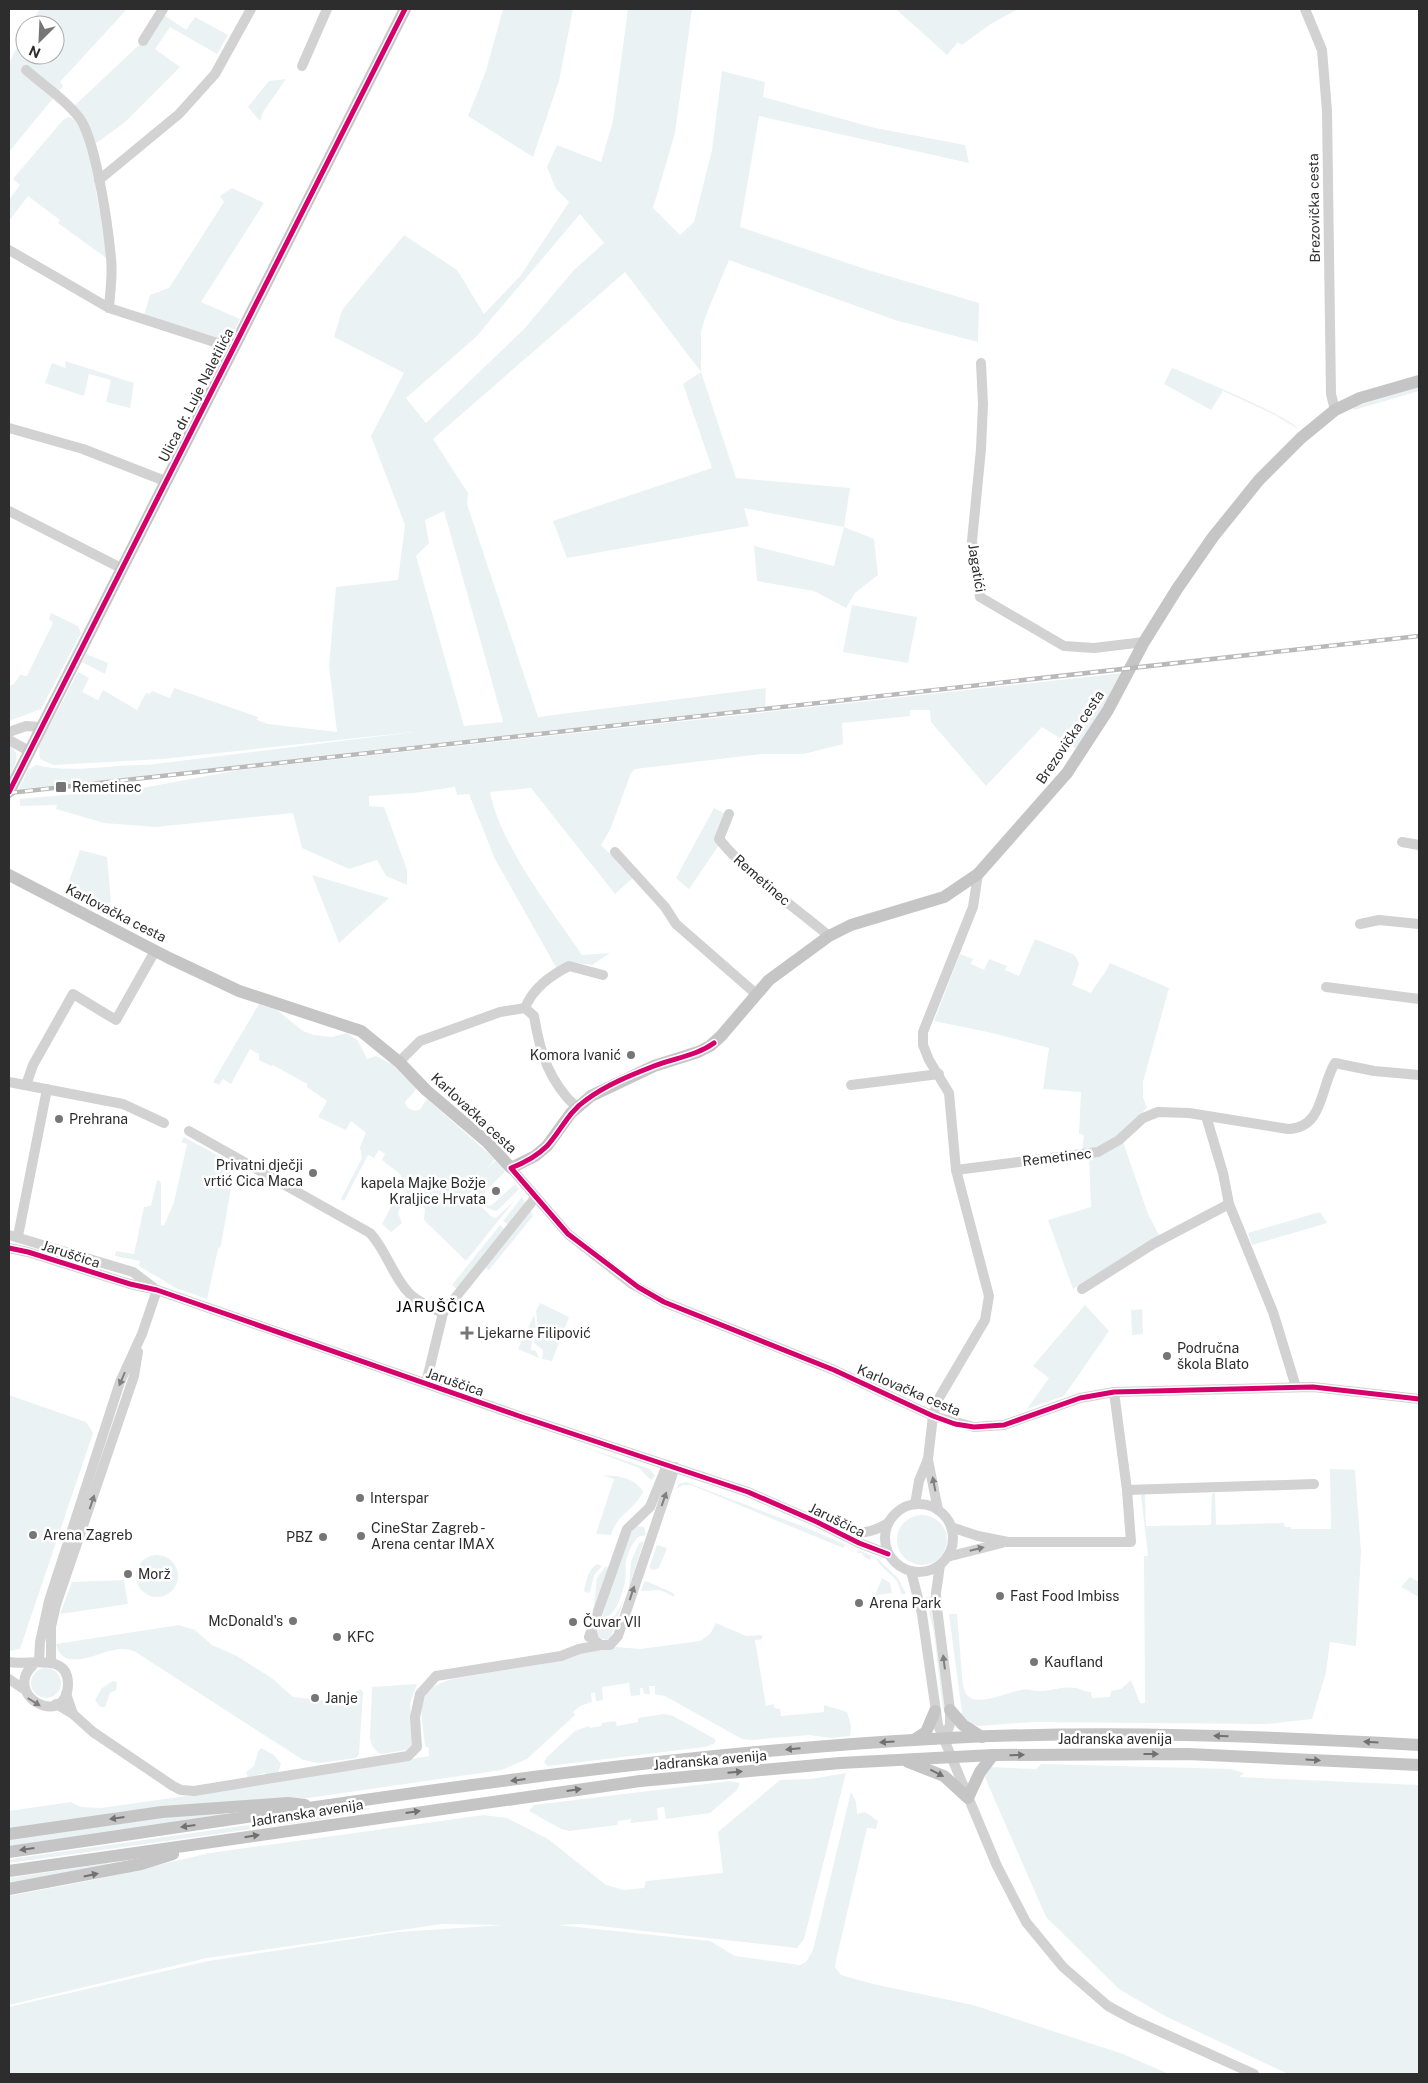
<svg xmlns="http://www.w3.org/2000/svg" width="1428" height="2083" font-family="'Public Sans',sans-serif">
  <rect width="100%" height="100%" fill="#fff"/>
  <!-- green -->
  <g fill="#ebf2f3" fill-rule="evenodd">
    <polygon points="40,9 127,9 60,82 63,86 9,152 9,63 25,32 25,55 55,55 55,25 29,25"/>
    <polygon points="503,9 573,9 559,81 533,157 468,116 486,71"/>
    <path d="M628,9H692L675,133L653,208L680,235L694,222L712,150L722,71L765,82L763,97L875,128L965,145L969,163L759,116L740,227L868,270L979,303L978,342L895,320L729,260L706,315L701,332V372L736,478L850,488L844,527L874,539L878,575L855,593L846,608L814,591L757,581L754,546L834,566L844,527L744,508L749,526L567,558L553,521L712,468L683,384L701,372L625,272L433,439L468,493L467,504L538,717L766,688L765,708L208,770L19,789L28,770L36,765C73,774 110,764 147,765L422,731L162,759L53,765L40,759L39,746L78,672L89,678L82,692L98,700L103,690L137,710L146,693L150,694L152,691L170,698L174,688L258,717L257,720L268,724L337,732L329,666L336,587L398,580L405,525L371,436L404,373L334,337L342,310L404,235L457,270L484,314L521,275L569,202L556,189L547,167L557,145L601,162L613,121ZM580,214L604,243L574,270L524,329L426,423L406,398L476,337ZM444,511L503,721V722L464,726L416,556L429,543L425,520Z"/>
    <polygon points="896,9 1018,9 989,25 962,45 958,42 947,55"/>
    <polygon points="164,15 186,30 195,17 228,35 217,54 170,27 155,49 180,67 124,123 95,144 72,108 139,45 147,43"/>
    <polygon points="286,79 263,112 260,121 248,107 269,81"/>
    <path d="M69,117C84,121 97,177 96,192L109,260L58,223L60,220L28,196L9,221V200L20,185L13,179L63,120Z"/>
    <polygon points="232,188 264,203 201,302 240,319 229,341 144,315 150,295 169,288 224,202 220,196"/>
    <polygon points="65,361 134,383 130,408 106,402 111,380 89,374 84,396 45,383 52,363 66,368"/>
    <path d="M1172,368C1190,375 1292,417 1298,429L1273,414L1223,391L1211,410L1164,384Z"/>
    <polygon points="1419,387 1419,391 1354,410 1353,407"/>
    <polygon points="852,605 917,617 908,663 843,652"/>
    <polygon points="51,613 78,626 81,633 41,709 9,721 9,686 14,684 20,675 27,676 53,623 49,619"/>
    <polygon points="86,654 108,663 105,674 82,662"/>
    <path d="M1123,673L1077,749L1042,727L986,786L931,722L930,710H910V716L842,723L843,744L804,754H762L635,769L631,773L610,830L601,845L634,877L615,894L531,788L490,792C500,845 552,910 582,955L610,953L592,965L568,962L557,969L495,859L469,794L457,795L455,787L414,793L369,796V806L384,807L407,870V885L386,876L377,860L349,869L302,848L293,813L156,827L104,823L56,809L57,805L20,806V799L142,788L239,770Z"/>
    <path d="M9,745C23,754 14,767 9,779Z"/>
    <polygon points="714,808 727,815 719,845 689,889 676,878"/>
    <polygon points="80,850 107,857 111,902 99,909 66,890"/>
    <polygon points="312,875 389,898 339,943"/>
    <path d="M1035,939L1075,955L1079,964L1072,985L1091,993C1098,981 1104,976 1110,963L1169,988L1143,1082V1097L1147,1108L1109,1145L1082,1152L1084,1135L1079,1134L1081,1092L1043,1089L1049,1048L992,1033L934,1021L960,954L973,959L971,964L984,970L989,959L1007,966L1005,970L1019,976Z"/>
    <path d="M259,1004L277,1010L303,1031L314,1035L332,1037L347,1033L358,1041L367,1059L376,1056L393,1065L416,1088C415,1094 407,1097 405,1103L408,1108C423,1115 420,1106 427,1099L495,1159L487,1169L496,1160L505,1169L504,1173L485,1191L483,1202L489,1206L493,1204L515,1184L519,1189L497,1211C489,1211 475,1198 473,1190L468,1194L492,1217L496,1218L515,1200L466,1261L424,1220L425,1209L417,1201C407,1198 401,1203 398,1213L402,1223L391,1232L382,1224L393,1203L405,1194L407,1188L400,1174L382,1160L385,1154L379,1150L374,1158L368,1155L344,1201L341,1199L362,1158L360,1147L366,1133L351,1121L346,1130L318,1117L327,1101L307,1087V1084L273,1065L271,1066L259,1060V1054L250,1049L231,1084L223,1079L219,1085L213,1082Z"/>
    <polygon points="184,1137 235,1165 221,1245 218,1249 207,1299 176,1288 139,1266 140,1261 115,1256 116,1251 134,1254 144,1207 151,1206 157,1180 160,1181 161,1184 161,1225 164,1226 174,1202 187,1144 181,1142"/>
    <polygon points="1123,1142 1148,1214 1160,1237 1073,1289 1048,1220 1091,1207 1089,1157"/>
    <polygon points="522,1197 525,1203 508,1225 503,1221"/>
    <polygon points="530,1210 533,1216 489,1270 484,1267"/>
    <polygon points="1320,1212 1327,1223 1252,1245 1248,1233"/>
    <polygon points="500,1225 504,1229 457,1289 452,1285"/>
    <polygon points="540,1303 569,1317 552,1361 542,1359 543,1350 534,1343 538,1329 536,1311"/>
    <polygon points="1085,1305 1109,1331 1064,1396 1027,1409 1049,1378 1033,1366"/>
    <polygon points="1142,1309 1143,1334 1132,1335 1131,1310"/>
    <polygon points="534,1315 536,1328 533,1328 531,1350 536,1351 539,1358 518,1349"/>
    <polygon points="9,1395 86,1422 93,1433 20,1649 9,1651"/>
    <polygon points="576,1444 650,1469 655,1476 651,1480 639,1468"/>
    <path d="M1330,1469L1355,1470L1361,1552L1356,1646L1330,1642L1326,1672L1312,1719L1268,1724L1032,1722L979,1726L968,1723L958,1714L962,1713L949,1614H957L963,1686L966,1694L972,1699C992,1703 1016,1687 1030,1690C1047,1694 1059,1685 1076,1688C1081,1689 1085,1692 1091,1692L1092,1698L1110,1697L1111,1691L1121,1689L1131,1680L1140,1703H1145L1144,1556H1148L1141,1495L1145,1494L1146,1526L1211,1525L1212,1493H1215L1216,1525L1284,1523L1285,1527H1291V1529H1331Z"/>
    <path d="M602,1475C618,1476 635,1477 643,1492C632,1513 620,1510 611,1535L596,1534L614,1479Z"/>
    <path d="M686,1482L807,1528L877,1558L898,1578L906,1594H901C898,1572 884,1575 876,1558L871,1556L870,1560L864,1557L862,1553H857L858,1550L845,1545L843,1548L691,1485H683L676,1489L679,1484Z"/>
    <circle cx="922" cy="1540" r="25"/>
    <path d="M636,1526L644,1527L646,1535L638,1537C632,1543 628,1553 626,1561C625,1568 626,1574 625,1581C623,1592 616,1618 602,1618C608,1599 624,1537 636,1526Z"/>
    <polygon points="644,1541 629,1587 631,1562 639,1543"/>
    <polygon points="657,1545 667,1548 659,1568 654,1570 649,1568"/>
    <circle cx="157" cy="1576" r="21"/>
    <path d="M597,1564L602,1566L594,1575L590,1592L587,1593L584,1591C586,1582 588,1569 597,1564Z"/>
    <polygon points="606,1566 609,1569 593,1614 597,1578"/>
    <polygon points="1410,1577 1419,1582 1419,1597 1401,1587"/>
    <polygon points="882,1578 890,1583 892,1593 875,1595"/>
    <polygon points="124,1580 128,1604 60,1614 72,1582"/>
    <polygon points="646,1581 673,1593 675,1597 660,1590 641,1591 644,1582"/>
    <path d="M626,1593L611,1637L607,1640L599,1638L597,1632L600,1623C615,1625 621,1604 626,1593Z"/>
    <polygon points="932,1596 946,1709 943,1709 934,1633 926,1597"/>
    <path d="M716,1623L746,1636L762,1635V1639L755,1640L766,1706L773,1704L775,1708L780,1709L781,1716L824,1712V1705L847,1712L851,1726L850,1736L830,1738L809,1735L751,1740L742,1739L665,1696L655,1694V1686H649L650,1694H644L643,1688H640V1695L631,1696L629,1683L602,1687L603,1700L596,1701L595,1693H591L592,1702L580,1706L573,1712L575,1715L527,1759L502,1770L308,1798L9,1829V1811L71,1802L81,1807L101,1808L263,1785L429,1756V1748L425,1746C422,1712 411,1691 452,1679L560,1661L583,1652L616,1647L640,1649L700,1641L710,1634Z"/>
    <path d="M179,1625L195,1630L212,1645L237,1656L273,1679L293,1697L329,1701L344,1698L361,1689L363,1693L359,1754L356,1758L319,1763L303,1760L134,1651C127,1649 121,1648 114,1650C97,1653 62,1673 56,1644Z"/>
    <circle cx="46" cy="1683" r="15"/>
    <polygon points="113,1681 117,1682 116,1690 110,1693 105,1707 100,1707 95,1700 102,1688"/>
    <path d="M417,1684L410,1703L413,1740L412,1746L407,1750L381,1754C374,1750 371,1745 370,1738L372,1687Z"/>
    <polygon points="664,1714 673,1716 715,1739 715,1743 705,1747 548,1766 544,1763 546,1758 575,1731 589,1726 590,1728 601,1726 602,1723 615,1721 617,1726 638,1722 638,1718"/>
    <polygon points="261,1748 274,1755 281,1764 278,1772 270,1775 264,1773 248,1778 246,1772 254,1766 258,1752"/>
    <polygon points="1041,1764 1231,1769 1244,1773 1239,1777 1419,1785 1419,2074 1288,2074 1165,2016 1119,1989 1046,1917 983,1773 990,1767 1036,1769"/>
    <polygon points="846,1773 804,1939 797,1948 581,1924 558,1925 710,1941 735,1956 800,1965 806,1962 813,1950 851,1792 856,1802 857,1814 865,1812 878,1821 876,1829 867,1828 836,1960 835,1967 841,1975 873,1984 973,2005 1123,2054 1169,2074 9,2074 9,2007 208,1961 398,1932 504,1925 442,1924 207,1958 9,2005 9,1896 93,1880 210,1853 484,1815 507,1818 548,1839 606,1885 624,1890 644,1888 646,1881 723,1873 718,1832 780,1780 811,1779"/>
    <polygon points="731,1781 740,1783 737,1790 710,1813 666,1819 664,1807 657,1808 658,1820 631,1823 631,1819 618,1821 617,1825 569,1831 561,1829 529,1811 534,1805"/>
    <polygon points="369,1808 370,1809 325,1819 9,1863 9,1860 18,1858"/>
    <polygon points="224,1812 224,1815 9,1846 9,1839 176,1816"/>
    <polygon points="108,1863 109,1867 9,1883 9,1878"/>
  </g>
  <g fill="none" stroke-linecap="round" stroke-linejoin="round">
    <!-- minor -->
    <g stroke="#d2d2d2" stroke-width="10">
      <polyline points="1305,9 1322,50 1327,111 1331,394 1335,410"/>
      <polyline points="143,41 163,9"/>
      <polyline points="302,66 327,9"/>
      <path d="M26,70C42,84 71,104 82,122C97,149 108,226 111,258C113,274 110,292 109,308"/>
      <polyline points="99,180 179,114 215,74 251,9"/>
      <polyline points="9,250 109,308 233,348"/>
      <polyline points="981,363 983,404 981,449 972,541 980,597 1064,646 1094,648 1144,642"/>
      <polyline points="9,428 83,449 165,481"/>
      <polyline points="9,511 121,568"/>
      <polyline points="9,732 26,726 40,727"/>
      <polyline points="9,740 29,751"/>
      <path d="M729,814L719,839C749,876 792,905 829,936"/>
      <polyline points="1402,842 1419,845"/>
      <polyline points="615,852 665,907 676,924 755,993"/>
      <polyline points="1360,924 1379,920 1419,924"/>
      <polyline points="1326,987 1419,999"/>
      <path d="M525,1008L534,1016C540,1053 549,1081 576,1107"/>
      <path d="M399,1062L420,1041L500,1012L525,1008C533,988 550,976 569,966L603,975"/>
      <polyline points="9,1082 123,1104 164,1123"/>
      <polyline points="26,1085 33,1065 73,994 116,1020 155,951"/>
      <polyline points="851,1085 939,1074"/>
      <polyline points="1206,1116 1223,1173 1229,1204"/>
      <path d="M189,1131L370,1233C387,1251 393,1278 411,1295C420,1303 432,1308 443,1313"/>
      <polyline points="511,1168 568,1234 632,1284 664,1302 834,1370 933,1416 974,1427 1004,1425 1080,1398 1114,1392 1313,1387 1419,1399"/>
      <path d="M956,1170L1098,1152L1119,1140L1143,1118L1158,1112L1189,1113L1288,1129C1324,1128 1320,1087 1335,1063L1374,1071L1419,1075"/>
      <polyline points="9,1235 133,1272 154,1288"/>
      <polyline points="18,1236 47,1089"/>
      <polyline points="9,1248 28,1252 130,1284 157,1290 519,1416 748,1492 817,1522 859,1543 888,1554"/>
      <polyline points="1082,1289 1153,1244 1229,1204 1273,1312 1296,1387"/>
      <polyline points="426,1383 443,1313 535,1198"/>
      <polyline points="928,1460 938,1510"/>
      <polyline points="1127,1490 1314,1484"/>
      <polyline points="915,1504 919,1481 928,1459 933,1416 939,1398 985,1320 989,1296 956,1170 949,1093 929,1060 923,1045 923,1032 973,907 978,874"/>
      <circle cx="919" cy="1538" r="34"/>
      <polyline points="951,1527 978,1536 1008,1542 1131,1542 1127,1490 1114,1392"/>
      <path d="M834,1528C858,1533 867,1536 888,1523"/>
      <polyline points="947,1557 1002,1543"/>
      <polyline points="940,1565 936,1593 937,1608 950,1710 950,1724 945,1739"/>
      <polyline points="911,1571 922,1614 938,1725 997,1866 1026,1922 1063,1967 1108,2006 1134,2020 1254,2074"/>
      <polyline points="592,1632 594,1640 601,1645 610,1645 618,1636 675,1467"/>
      <polyline points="589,1637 627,1529 650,1507 667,1465"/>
      <path d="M9,1662C28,1666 69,1651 68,1685C66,1730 0,1695 34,1664"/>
      <polyline points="39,1662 40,1642 49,1601 120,1382 142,1334 157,1290"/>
      <polyline points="51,1662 51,1627 56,1605 134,1376 138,1352"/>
      <polyline points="9,1679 22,1688"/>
      <polyline points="56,1704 73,1714 66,1694"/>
      <polyline points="73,1714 93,1732 173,1786 181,1790 194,1791 408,1756 417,1747 415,1717 420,1694 436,1676 561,1656 579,1649 601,1645"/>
    </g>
    <!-- major -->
    <g stroke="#c5c5c5" stroke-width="12">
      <polyline points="9,792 405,9"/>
      <polyline points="9,875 169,958 239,991 361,1031 399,1062 426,1090 487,1142 511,1168 535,1156 547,1146 571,1113 591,1096 654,1066 698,1052 710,1046 721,1036 769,980 829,936 851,925 944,897 978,874 1067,773 1108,710 1144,642 1177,589 1213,537 1259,480 1301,438 1335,410 1360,398 1419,381"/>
      <polyline points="950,1710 963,1725 982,1737"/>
      <polyline points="914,1740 926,1732 935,1711"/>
      <polyline points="908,1762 944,1776 968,1798 980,1772 993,1755"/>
      <polyline points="9,1834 162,1812 288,1803 305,1805"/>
      <path d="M9,1852C321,1807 634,1754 949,1738C1106,1730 1263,1736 1419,1745"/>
      <polyline points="9,1871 640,1781 840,1763 993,1755 1188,1754 1419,1765"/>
      <polyline points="9,1889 141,1864 173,1854"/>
    </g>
    <defs>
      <polyline id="rail" points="9,793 1419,636"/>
    </defs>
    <!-- rail casing -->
    <use href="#rail" stroke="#b9b9b9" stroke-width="4.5"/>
    <!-- rail -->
    <use href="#rail" stroke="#fff" stroke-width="2.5" stroke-dasharray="8" stroke-linecap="butt"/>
    <defs>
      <g id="cycleway">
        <polyline points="9,792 405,9"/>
        <path d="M714,1043C696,1056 674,1058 654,1066C631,1075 606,1085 586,1100C568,1112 561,1131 547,1146C537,1156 524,1163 511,1168L568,1234L638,1287L664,1302L834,1370L933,1416L955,1424L974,1427L1004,1425L1080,1398L1114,1392L1313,1387L1419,1399"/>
        <polyline points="9,1248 28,1252 130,1284 157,1290 519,1416 748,1492 817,1522 859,1543 888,1554"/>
      </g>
    </defs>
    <!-- cycleway casing -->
    <use href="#cycleway" stroke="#fff" stroke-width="8"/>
    <!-- cycleway -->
    <use href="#cycleway" stroke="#d6006c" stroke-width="5"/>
  </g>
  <!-- one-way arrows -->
  <defs><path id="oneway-solid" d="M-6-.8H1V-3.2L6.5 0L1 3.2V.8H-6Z" transform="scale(1.25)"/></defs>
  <g fill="#808080">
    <use href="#oneway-solid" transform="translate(122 1379) rotate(113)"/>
    <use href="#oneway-solid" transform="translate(934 1484) rotate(-101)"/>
    <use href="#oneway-solid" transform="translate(664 1499) rotate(-71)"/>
    <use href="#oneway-solid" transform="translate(92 1502) rotate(-71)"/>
    <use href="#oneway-solid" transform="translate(977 1549) rotate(-14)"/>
    <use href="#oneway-solid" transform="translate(632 1593) rotate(-72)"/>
    <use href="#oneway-solid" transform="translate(944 1662) rotate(-97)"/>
    <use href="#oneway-solid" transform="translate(34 1702) rotate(32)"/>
  </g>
  <g fill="#717171">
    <use href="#oneway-solid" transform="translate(1221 1736) rotate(-178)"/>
    <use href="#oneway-solid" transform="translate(887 1742) rotate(176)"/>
    <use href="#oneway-solid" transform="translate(1371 1742) rotate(-177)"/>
    <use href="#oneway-solid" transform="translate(793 1749) rotate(175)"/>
    <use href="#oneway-solid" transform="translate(1151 1754)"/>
    <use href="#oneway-solid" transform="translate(1017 1755) rotate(-1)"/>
    <use href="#oneway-solid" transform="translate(1313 1760) rotate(3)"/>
    <use href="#oneway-solid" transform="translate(735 1772) rotate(-5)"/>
    <use href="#oneway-solid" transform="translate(937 1773) rotate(27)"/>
    <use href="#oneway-solid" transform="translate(518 1780) rotate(173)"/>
    <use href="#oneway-solid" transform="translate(574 1790) rotate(-8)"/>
    <use href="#oneway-solid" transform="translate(413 1812) rotate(-8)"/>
    <use href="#oneway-solid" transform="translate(117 1818) rotate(172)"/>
    <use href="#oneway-solid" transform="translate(188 1826) rotate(172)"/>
    <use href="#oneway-solid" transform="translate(252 1836) rotate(-9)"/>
    <use href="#oneway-solid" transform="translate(27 1849) rotate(172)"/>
    <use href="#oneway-solid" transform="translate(91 1875) rotate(-12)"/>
  </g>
  <!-- markers -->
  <g fill="#767676" stroke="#fff" stroke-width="2">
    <rect x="55" y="781" width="12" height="12" rx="2.5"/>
    <circle cx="631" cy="1055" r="5"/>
    <circle cx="59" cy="1119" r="5"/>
    <circle cx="313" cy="1173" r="5"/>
    <circle cx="496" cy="1191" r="5"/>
    <path d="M464.5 1325.5h5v5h5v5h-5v5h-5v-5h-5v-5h5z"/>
    <circle cx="1167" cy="1356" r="5"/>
    <circle cx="360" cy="1498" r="5"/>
    <circle cx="33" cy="1535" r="5"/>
    <circle cx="361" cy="1536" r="5"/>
    <circle cx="323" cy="1537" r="5"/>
    <circle cx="128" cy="1574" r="5"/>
    <circle cx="1000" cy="1596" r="5"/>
    <circle cx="859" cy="1603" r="5"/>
    <circle cx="293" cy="1621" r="5"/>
    <circle cx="573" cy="1622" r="5"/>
    <circle cx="337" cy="1637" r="5"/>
    <circle cx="1034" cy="1662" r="5"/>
    <circle cx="315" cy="1698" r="5"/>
  </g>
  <g text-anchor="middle" stroke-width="5" stroke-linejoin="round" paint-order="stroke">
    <!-- street labels -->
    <g font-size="14" fill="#2d2d2d" stroke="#fff">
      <text transform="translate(1314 208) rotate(-91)" y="5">Brezovička cesta</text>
      <text transform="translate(196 395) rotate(-63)" y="5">Ulica dr. Luje Naletilića</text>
      <text transform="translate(977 568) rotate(81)" y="5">Jagatići</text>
      <text transform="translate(1070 737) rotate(-56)" y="5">Brezovička cesta</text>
      <text transform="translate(762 880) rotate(41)" y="5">Remetinec</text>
      <text transform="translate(116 913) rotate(27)" y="5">Karlovačka cesta</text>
      <text transform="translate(474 1113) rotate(43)" y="5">Karlovačka cesta</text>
      <text transform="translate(1057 1157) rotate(-7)" y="5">Remetinec</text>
      <text transform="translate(71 1254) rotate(18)" y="5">Jaruščica</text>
      <text transform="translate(455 1382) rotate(19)" y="5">Jaruščica</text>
      <text transform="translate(909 1390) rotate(23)" y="5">Karlovačka cesta</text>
      <text transform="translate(837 1520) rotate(26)" y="5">Jaruščica</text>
      <text x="1115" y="1744">Jadranska avenija</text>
      <text transform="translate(710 1760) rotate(-5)" y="5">Jadranska avenija</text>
      <text transform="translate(307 1813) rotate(-9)" y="5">Jadranska avenija</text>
    </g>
    <!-- poi labels -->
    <g font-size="14" fill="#2d2d2d" stroke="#fff" text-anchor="start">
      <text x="72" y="792">Remetinec</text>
      <text x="621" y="1060" text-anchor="end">Komora Ivanić</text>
      <text x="69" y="1124">Prehrana</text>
      <text x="303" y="1170" text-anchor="end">Privatni dječji<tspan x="303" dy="16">vrtić Cica Maca</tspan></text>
      <text x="486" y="1188" text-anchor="end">kapela Majke Božje<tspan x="486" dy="16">Kraljice Hrvata</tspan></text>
      <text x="477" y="1338">Ljekarne Filipović</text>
      <text x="1177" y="1353">Područna<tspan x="1177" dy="16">škola Blato</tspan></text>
      <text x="370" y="1503">Interspar</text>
      <text x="371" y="1533">CineStar Zagreb -<tspan x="371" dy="16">Arena centar IMAX</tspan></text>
      <text x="43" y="1540">Arena Zagreb</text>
      <text x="313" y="1542" text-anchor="end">PBZ</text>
      <text x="138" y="1579">Morž</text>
      <text x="1010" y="1601">Fast Food Imbiss</text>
      <text x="869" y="1608">Arena Park</text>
      <text x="283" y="1626" text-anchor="end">McDonald's</text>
      <text x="583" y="1627">Čuvar VII</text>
      <text x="347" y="1642">KFC</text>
      <text x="1044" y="1667">Kaufland</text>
      <text x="325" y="1703">Janje</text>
    </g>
    <!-- neighbourhood labels -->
    <g font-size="15" letter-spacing="1" fill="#000" stroke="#fff">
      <text x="441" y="1312">JARUŠČICA</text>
    </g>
  </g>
  <!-- border -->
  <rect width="1428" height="2083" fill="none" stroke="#2d2d2d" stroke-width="20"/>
  <!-- north arrow -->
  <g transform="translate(40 40) rotate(204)"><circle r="24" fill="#ffffff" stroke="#ababab"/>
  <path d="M0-4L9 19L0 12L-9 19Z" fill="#767676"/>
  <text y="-8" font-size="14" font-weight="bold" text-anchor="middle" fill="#2d2d2d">N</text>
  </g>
</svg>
